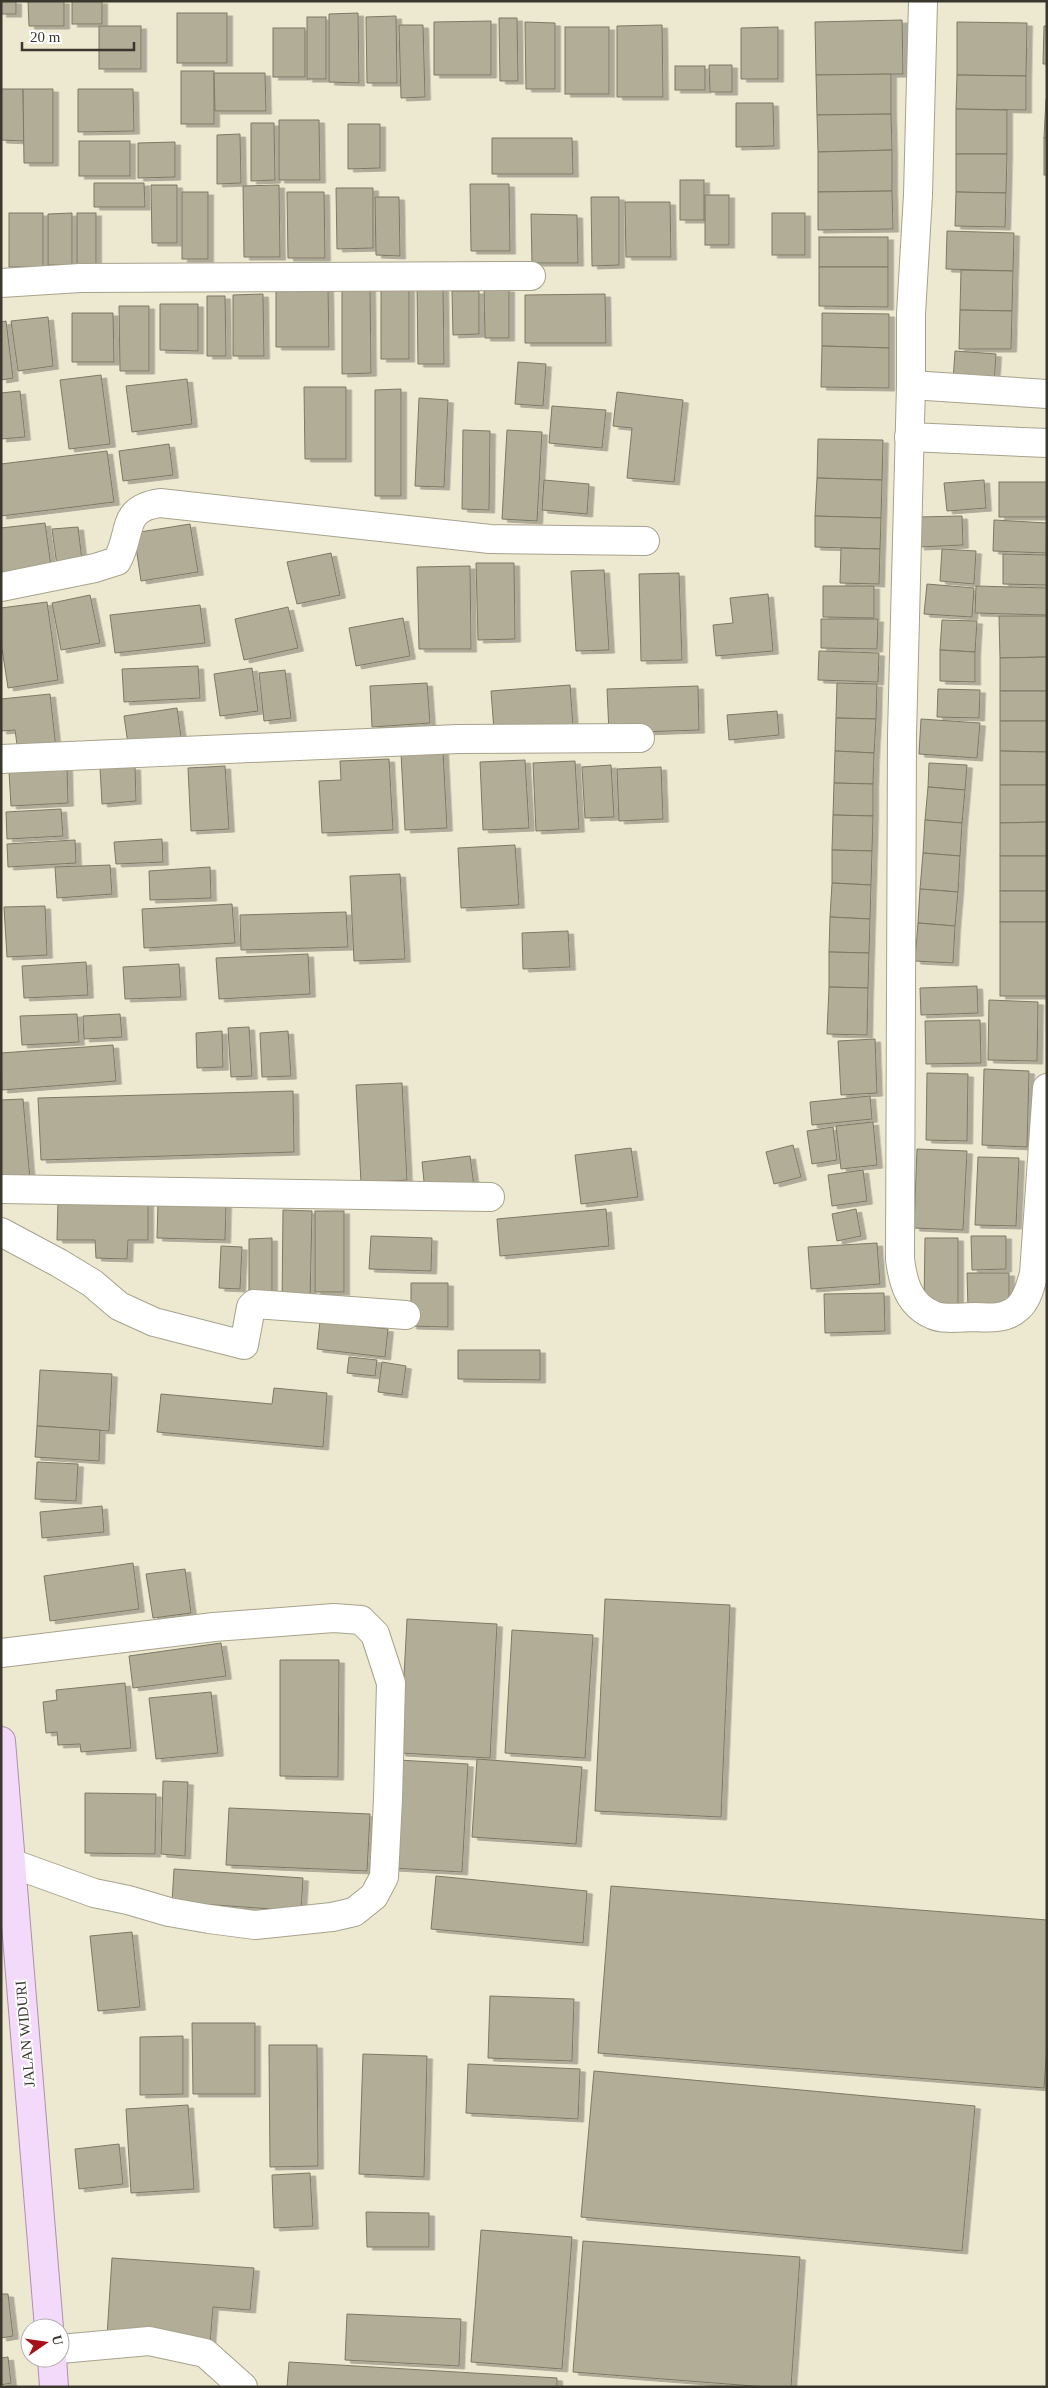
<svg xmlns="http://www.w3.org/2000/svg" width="1048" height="2388" font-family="'Times New Roman',serif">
  <defs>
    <filter id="shadow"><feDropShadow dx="5.5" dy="3" stdDeviation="0" flood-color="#0004"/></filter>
  </defs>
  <rect width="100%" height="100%" fill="#ede8d0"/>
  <!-- building -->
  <g fill="#b1ad96" stroke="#7d7964" filter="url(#shadow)">
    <rect x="1" y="1" width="15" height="13"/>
    <polygon points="28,1 64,1 64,26 29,26"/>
    <rect x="72" y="1" width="30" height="23"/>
    <rect x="177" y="13" width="50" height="50"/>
    <polygon points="358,13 359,83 329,82 329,14"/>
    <polygon points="396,16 397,83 367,83 366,17"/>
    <rect x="307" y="17" width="19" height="62"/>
    <polygon points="499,18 517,18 518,81 500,81"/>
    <polygon points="902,20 903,74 816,75 815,22"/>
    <polygon points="491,21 491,75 434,75 434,22"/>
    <polygon points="525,22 555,23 555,89 526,89"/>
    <polygon points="957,22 1027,23 1026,76 957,75"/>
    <polygon points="399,25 423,25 425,97 401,98"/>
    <polygon points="662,25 663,97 617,97 617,26"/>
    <rect x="99" y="26" width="42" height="43"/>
    <polygon points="1044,26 1047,26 1047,64 1043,64"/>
    <rect x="565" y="27" width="44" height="67"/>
    <polygon points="778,27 778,79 741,79 741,28"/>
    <rect x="273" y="28" width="32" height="49"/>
    <polygon points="709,65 732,65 732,92 710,92"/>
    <rect x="675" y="66" width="30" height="24"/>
    <rect x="181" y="71" width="33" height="53"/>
    <polygon points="214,73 265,73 266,111 215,111"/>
    <polygon points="891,74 891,114 817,115 816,75"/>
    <polygon points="957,75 1026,76 1026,110 956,109"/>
    <polygon points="1,89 23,89 24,141 1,140"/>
    <polygon points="23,89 53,89 53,163 24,163"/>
    <polygon points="78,89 133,89 134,131 78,132"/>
    <polygon points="1046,99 1047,99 1047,138 1044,138"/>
    <polygon points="736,103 773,103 774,146 736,147"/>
    <polygon points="956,109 1007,110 1007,154 956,154"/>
    <polygon points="891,114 892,150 818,152 817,115"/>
    <polygon points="279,120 319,120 320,180 279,180"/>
    <polygon points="251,123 274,123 275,180 251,181"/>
    <polygon points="348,124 380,124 380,168 348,169"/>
    <polygon points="240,134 241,183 217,184 217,135"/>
    <polygon points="492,138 572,138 573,174 492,174"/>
    <rect x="1044" y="138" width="3" height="37"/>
    <rect x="79" y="141" width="51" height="35"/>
    <polygon points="175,142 175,177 138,178 138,143"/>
    <polygon points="892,150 892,191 818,192 818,152"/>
    <polygon points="956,154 1007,154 1006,193 956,192"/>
    <rect x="680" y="180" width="24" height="40"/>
    <polygon points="94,183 144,183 145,207 94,207"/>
    <polygon points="470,184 509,184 510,251 471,251"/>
    <polygon points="151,185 177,185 177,243 152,243"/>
    <polygon points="279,185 280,257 244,257 243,186"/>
    <polygon points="336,188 373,188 373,248 337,249"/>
    <polygon points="892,191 893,229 818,230 818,192"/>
    <rect x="182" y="192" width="26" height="67"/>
    <polygon points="287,192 324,192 325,258 288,258"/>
    <polygon points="956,192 1006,193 1005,227 955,226"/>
    <rect x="705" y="195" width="24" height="50"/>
    <polygon points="375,197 399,197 400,256 376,255"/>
    <polygon points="591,197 619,197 619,265 592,266"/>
    <polygon points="625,202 670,202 671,257 626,257"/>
    <rect x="9" y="213" width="34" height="54"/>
    <polygon points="72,213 72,265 48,265 48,214"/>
    <rect x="77" y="213" width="19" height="57"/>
    <rect x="772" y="213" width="33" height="42"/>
    <polygon points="531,214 577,215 578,263 532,263"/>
    <polygon points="947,231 1014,233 1013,271 946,269"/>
    <rect x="819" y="237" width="69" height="30"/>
    <polygon points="819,267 888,267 888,307 819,306"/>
    <polygon points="961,270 1013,271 1012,311 960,310"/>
    <polygon points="417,285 443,285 444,364 418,364"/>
    <rect x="381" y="286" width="28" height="73"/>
    <polygon points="276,287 328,287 329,347 276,347"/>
    <polygon points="342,287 370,287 371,373 342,374"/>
    <polygon points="484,289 509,289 509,338 485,338"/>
    <polygon points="452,291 479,291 479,334 453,335"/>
    <polygon points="263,294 264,356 233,356 233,295"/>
    <polygon points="605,294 606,343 525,343 525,295"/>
    <polygon points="207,296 225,296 226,356 207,356"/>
    <polygon points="160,304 198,304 198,351 160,350"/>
    <polygon points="119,306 149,306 149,371 120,371"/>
    <polygon points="960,310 1012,311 1011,349 959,349"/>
    <polygon points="72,313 113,313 114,362 72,362"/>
    <polygon points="822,313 889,314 889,348 822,346"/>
    <polygon points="48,317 53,366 18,371 11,321"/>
    <polygon points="6,321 13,378 1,380 1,322"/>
    <polygon points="822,346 889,348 889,388 821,387"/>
    <polygon points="955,351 996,354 994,384 953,381"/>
    <polygon points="518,362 546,364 543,406 515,404"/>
    <polygon points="101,375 110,444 69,449 60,380"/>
    <polygon points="187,379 192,424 132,432 126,386"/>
    <polygon points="304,387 346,387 346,459 305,459"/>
    <polygon points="401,389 401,496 375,496 375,390"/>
    <polygon points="20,391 25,437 1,439 1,393"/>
    <polygon points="617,392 683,400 674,482 627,478 632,428 613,426"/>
    <polygon points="419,398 448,400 444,487 415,486"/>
    <polygon points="552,406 606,410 602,448 549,443"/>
    <polygon points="463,430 490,431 489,510 462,509"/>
    <polygon points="507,430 542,432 537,521 502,519"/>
    <polygon points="818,439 883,440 882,480 817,478"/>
    <polygon points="169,444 173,475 123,481 119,451"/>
    <polygon points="107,451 114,502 1,516 1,464"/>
    <polygon points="817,478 882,480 881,518 815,516"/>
    <polygon points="544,480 589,484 587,514 542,510"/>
    <polygon points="984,480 986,508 947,511 944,483"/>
    <rect x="999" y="482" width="48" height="35"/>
    <polygon points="815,516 881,518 880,549 815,547"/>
    <polygon points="962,516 963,545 919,547 919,517"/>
    <polygon points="994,520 1047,523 1046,553 993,551"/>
    <polygon points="45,523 52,574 1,580 1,528"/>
    <polygon points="190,524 198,572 141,581 134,533"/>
    <polygon points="78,527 83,569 58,573 52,529"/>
    <polygon points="841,548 880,549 879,584 840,583"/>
    <polygon points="942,549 976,551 974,584 940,581"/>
    <polygon points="331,553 340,595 297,604 287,562"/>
    <polygon points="1003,554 1047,555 1047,585 1003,584"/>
    <polygon points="476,563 514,563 515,639 478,640"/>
    <polygon points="470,566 471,649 419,649 417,567"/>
    <polygon points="604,570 609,650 576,651 571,571"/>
    <polygon points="679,573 682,660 641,661 639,574"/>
    <polygon points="927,584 974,588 972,617 924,614"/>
    <polygon points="823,586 874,586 874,618 823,617"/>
    <polygon points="976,586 1047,588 1047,615 975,613"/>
    <polygon points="768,594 773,651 716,656 713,625 733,623 730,598"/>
    <polygon points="90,595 100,643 61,650 52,603"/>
    <polygon points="47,602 58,680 8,688 1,642 1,608"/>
    <polygon points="200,605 205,643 115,653 110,615"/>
    <polygon points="288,607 298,648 244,660 235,619"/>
    <polygon points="999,616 1047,616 1047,657 1000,658"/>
    <polygon points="403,618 410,656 356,666 349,628"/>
    <polygon points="821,619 878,619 877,649 821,648"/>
    <polygon points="942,620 977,621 975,652 940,650"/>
    <polygon points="940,650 975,652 975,682 940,681"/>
    <polygon points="819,651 879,653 878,682 818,680"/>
    <polygon points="1047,657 1047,691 1000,691 1000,658"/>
    <polygon points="198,666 200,698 124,702 122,669"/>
    <polygon points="252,668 258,711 220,716 214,674"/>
    <polygon points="285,670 291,718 264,721 259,673"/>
    <polygon points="427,683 430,723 372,727 370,686"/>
    <polygon points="837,683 877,684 876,719 836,718"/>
    <polygon points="570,685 573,726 494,731 491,691"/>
    <polygon points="698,686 699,730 609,733 607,689"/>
    <polygon points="938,689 980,690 979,718 937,717"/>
    <rect x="1000" y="691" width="47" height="30"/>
    <polygon points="50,694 56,748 18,752 15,730 1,731 1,699"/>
    <polygon points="177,708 182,744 129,751 124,716"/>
    <polygon points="777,711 779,735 729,740 727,715"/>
    <polygon points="836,718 876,719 874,753 835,751"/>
    <polygon points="921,719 980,723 977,758 919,754"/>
    <polygon points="1000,721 1047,721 1047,752 1000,751"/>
    <polygon points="443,751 447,828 405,830 401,753"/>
    <polygon points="835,751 874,753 873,784 834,783"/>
    <polygon points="1000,751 1047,752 1047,785 1000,785"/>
    <polygon points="389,759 393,830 322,833 319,781 341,780 340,761"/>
    <polygon points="525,760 529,828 483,830 480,762"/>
    <polygon points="575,761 579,829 536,831 533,763"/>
    <polygon points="929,763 967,765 965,790 928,787"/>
    <polygon points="611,765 614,817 585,818 582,767"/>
    <polygon points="225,766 229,829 191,831 188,768"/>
    <polygon points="135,767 136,801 102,804 100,768"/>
    <polygon points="661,767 663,819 619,821 617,769"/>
    <polygon points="67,768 68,803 11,806 9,772"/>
    <polygon points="834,783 873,784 873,816 833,815"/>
    <polygon points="1000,785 1047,785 1047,822 1000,823"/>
    <polygon points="928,787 965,790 962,823 925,820"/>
    <polygon points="61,809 63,836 7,839 6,812"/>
    <polygon points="833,815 873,816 872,851 832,850"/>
    <polygon points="925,820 962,823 960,856 923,853"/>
    <polygon points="1047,822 1047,856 1000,856 1000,823"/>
    <polygon points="162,839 163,862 116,864 114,842"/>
    <polygon points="75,840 76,863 8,867 7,844"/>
    <polygon points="515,845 519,905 461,908 458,848"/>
    <polygon points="832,850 872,851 871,885 832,883"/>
    <polygon points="923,853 960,856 958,892 920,889"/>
    <rect x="1000" y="856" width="47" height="35"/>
    <polygon points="110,865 112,894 57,898 55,867"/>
    <polygon points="210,867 211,898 150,900 149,871"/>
    <polygon points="400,874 405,959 354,961 350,876"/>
    <polygon points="832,883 871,885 870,919 830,917"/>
    <polygon points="920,889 958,892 955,926 918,923"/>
    <rect x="1000" y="891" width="47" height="31"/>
    <polygon points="232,904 235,943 144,948 142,909"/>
    <polygon points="45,906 47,955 7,957 4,907"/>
    <polygon points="346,912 348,947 241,950 240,915"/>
    <polygon points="830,917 870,919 869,953 829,952"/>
    <rect x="1000" y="922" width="47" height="74"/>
    <polygon points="918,923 955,926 953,963 915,961"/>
    <polygon points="568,931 570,967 523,969 522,933"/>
    <polygon points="829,952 869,953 868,988 829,987"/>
    <polygon points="308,954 310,994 219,999 216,958"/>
    <polygon points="86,962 88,995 24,998 22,966"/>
    <polygon points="179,964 181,997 125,999 123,967"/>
    <polygon points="977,986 978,1013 921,1015 920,988"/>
    <polygon points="829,987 868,988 867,1035 827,1034"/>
    <polygon points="989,1000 1038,1002 1037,1061 988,1060"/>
    <polygon points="77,1014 79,1042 22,1045 20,1016"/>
    <polygon points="120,1014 122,1037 84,1039 83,1016"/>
    <polygon points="980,1020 981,1063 926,1064 925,1021"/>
    <polygon points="249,1027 252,1076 231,1077 228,1028"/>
    <polygon points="222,1031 223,1067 197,1068 196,1033"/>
    <polygon points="288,1031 291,1076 262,1077 260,1033"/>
    <polygon points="875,1039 877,1093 841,1095 838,1041"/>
    <polygon points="113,1045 116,1081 2,1090 1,1053"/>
    <polygon points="984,1069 1029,1071 1027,1147 982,1145"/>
    <polygon points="927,1073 968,1074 967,1141 926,1140"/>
    <polygon points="402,1083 407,1180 361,1183 356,1085"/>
    <polygon points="293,1091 294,1152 41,1160 38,1098"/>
    <polygon points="870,1096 872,1119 812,1125 810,1102"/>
    <polygon points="23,1099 31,1191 1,1193 1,1100"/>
    <polygon points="873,1122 877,1165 841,1169 836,1126"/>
    <polygon points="833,1127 837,1160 812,1164 807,1131"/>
    <polygon points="793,1145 801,1177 774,1184 766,1152"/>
    <polygon points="631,1148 638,1197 581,1204 575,1155"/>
    <polygon points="917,1149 967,1151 963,1230 914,1228"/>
    <polygon points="470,1156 474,1186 425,1191 422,1162"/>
    <polygon points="978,1157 1019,1158 1016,1226 975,1225"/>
    <polygon points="863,1170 867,1201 832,1206 828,1175"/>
    <polygon points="58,1201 148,1202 148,1240 128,1240 127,1259 96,1258 95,1240 57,1240"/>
    <polygon points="158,1203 226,1205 225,1240 157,1238"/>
    <polygon points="606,1209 609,1246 500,1256 497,1219"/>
    <polygon points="856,1209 861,1236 837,1241 832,1214"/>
    <polygon points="283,1210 312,1211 310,1302 282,1301"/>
    <rect x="315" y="1211" width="29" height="81"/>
    <polygon points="371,1236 432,1238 431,1271 369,1269"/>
    <polygon points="971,1236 1006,1236 1006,1269 972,1270"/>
    <polygon points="272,1238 272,1300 249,1300 249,1239"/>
    <polygon points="925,1238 958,1238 958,1304 924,1304"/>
    <polygon points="877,1243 880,1284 811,1289 808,1247"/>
    <polygon points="221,1246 242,1247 240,1289 219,1288"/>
    <polygon points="967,1273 1009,1273 1009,1310 968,1309"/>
    <polygon points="411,1283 448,1283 448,1327 411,1326"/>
    <polygon points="884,1293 885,1331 825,1333 824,1294"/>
    <polygon points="320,1321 388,1329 385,1357 317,1349"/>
    <polygon points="458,1350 540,1350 540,1380 458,1379"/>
    <polygon points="349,1357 377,1360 375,1376 347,1373"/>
    <polygon points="382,1362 406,1366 402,1395 378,1392"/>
    <polygon points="40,1370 112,1374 109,1431 37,1426"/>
    <polygon points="274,1388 327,1393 323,1447 157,1432 161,1394 272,1404"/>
    <polygon points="37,1426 100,1430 99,1461 35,1457"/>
    <polygon points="37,1462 78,1464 76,1501 35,1499"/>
    <polygon points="102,1506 104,1532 42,1538 40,1512"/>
    <polygon points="133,1563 139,1609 50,1621 44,1576"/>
    <polygon points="185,1569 191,1613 153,1618 146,1574"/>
    <polygon points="605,1599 730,1605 721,1817 595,1811"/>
    <polygon points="407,1619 497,1624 490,1758 400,1753"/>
    <polygon points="512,1630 593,1635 585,1758 505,1753"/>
    <polygon points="221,1643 226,1676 133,1688 129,1656"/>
    <polygon points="280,1660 339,1660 338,1777 280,1776"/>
    <polygon points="125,1683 131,1748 81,1752 80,1744 58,1745 57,1732 46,1733 43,1702 57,1700 56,1690"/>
    <polygon points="211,1692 218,1753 156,1759 149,1698"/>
    <polygon points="477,1759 582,1767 576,1844 472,1837"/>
    <polygon points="398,1760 468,1764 462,1872 392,1868"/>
    <polygon points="163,1781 188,1782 185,1856 161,1854"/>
    <polygon points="85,1793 156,1794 155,1854 85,1853"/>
    <polygon points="229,1808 370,1814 367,1871 226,1865"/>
    <polygon points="174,1869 303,1878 301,1911 172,1902"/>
    <polygon points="436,1876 587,1891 583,1943 431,1929"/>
    <polygon points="611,1886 1047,1920 1047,2045 1044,2088 598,2053"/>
    <polygon points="132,1932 140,2007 98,2011 90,1936"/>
    <polygon points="490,1996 574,1999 572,2061 488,2058"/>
    <polygon points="192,2023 255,2023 255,2094 193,2094"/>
    <polygon points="183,2036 183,2094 140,2095 140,2037"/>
    <polygon points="269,2045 317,2045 318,2166 270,2167"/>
    <polygon points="363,2054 427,2056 424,2177 359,2174"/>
    <polygon points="468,2064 580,2069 578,2119 466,2113"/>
    <polygon points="594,2071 975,2106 962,2251 581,2217"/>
    <polygon points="188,2105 194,2189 131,2193 126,2109"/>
    <polygon points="119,2144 123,2184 79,2189 75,2149"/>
    <polygon points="310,2173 313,2226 274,2228 272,2175"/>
    <polygon points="366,2212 429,2213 429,2247 367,2247"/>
    <polygon points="481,2230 572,2237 562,2369 471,2362"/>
    <polygon points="583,2241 800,2257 791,2387 766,2387 573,2372"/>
    <polygon points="112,2258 254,2268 250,2310 213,2307 210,2344 107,2336"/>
    <polygon points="1,2294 8,2294 13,2336 1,2338"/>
    <polygon points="347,2314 461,2319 459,2366 345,2360"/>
    <polygon points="8,2357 11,2383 1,2385 1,2358"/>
    <polygon points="289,2362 557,2378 557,2387 287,2387"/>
  </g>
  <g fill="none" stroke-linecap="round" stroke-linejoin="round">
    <defs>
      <g id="minor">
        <polyline points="923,1 918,195 911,314 911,385 1047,394"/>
        <polyline points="1,283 80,278 531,276"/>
        <path d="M911,385L902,735L900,1259C903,1283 909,1305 933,1315C944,1320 963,1317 975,1317C990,1318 1006,1319 1018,1308C1028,1299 1030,1286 1034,1274L1047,1088"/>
        <polyline points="909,437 1047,443"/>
        <path d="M1,587L95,568L117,561C133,532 120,509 160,503L490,539L645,541"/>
        <polyline points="1,759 458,739 640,738"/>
        <polyline points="1,1189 490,1197"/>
        <polyline points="1,1232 59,1263 92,1283 119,1306 154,1322 244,1345 251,1307 254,1304 406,1315"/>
        <polyline points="1,1653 214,1627 334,1618 361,1620 375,1634 391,1683 388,1799 384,1877 374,1896 354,1912 332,1917 255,1925 209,1919 169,1912 128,1900 94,1893 11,1863"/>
        <polyline points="60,2349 149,2341 205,2353 243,2387"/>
      </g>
      <g id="major">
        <polyline points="1,1741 49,2328"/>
        <polyline points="52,2358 54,2387"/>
      </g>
    </defs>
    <!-- minor casing -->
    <use href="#minor" stroke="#a7a28c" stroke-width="30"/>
    <!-- major casing -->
    <use href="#major" stroke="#ad8fb0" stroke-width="30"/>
    <!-- minor -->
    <use href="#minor" stroke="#fff" stroke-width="28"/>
    <!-- major -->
    <use href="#major" stroke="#f3d9fa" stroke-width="28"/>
  </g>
  <g text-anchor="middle" stroke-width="4" stroke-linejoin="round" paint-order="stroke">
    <!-- street labels -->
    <g font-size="15" fill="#39372e" stroke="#fff">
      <text transform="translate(25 2034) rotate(-95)" y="5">JALAN WIDURI</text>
    </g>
  </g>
  <!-- border -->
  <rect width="1048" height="2388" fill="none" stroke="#39372e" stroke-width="5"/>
  <!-- north arrow -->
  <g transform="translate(45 2343) rotate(77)"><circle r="24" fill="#ffffff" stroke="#b0afab"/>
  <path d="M0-4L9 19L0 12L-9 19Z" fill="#a71119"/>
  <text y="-8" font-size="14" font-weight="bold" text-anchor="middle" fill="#39372e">U</text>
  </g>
  <!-- scale -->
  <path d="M22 42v8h112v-8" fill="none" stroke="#39372e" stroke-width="2.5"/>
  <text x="30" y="42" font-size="15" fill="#39372e" stroke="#ffffff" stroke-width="4" paint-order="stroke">20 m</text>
</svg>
